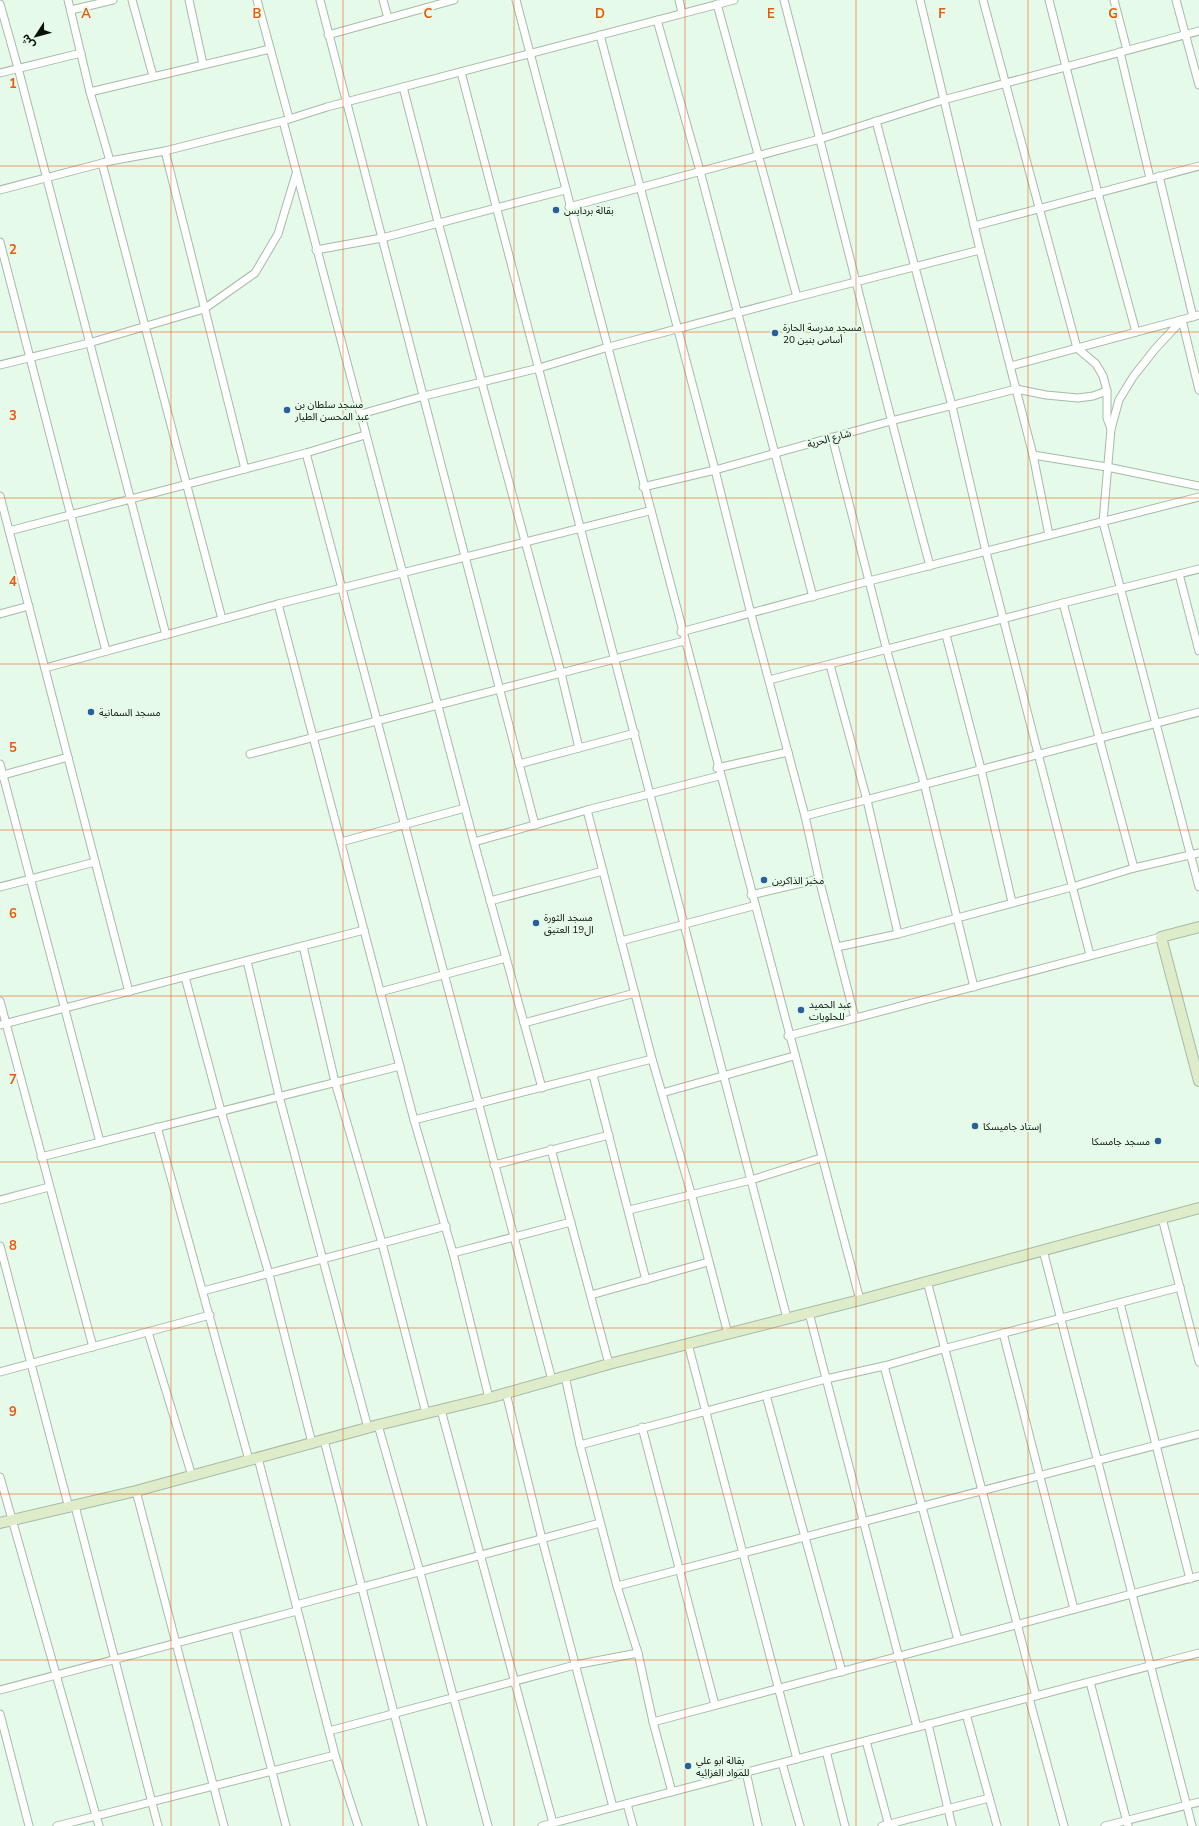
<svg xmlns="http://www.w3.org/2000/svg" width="1199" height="1826" font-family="'Nunito Sans','Noto Sans Arabic',sans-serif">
  <rect width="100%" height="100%" fill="#e5fae8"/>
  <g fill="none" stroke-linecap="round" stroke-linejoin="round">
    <defs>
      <g id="street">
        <polyline points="68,0 90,92 110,161"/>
        <polyline points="132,0 153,76"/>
        <polyline points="189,0 203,64"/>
        <polyline points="257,0 289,118"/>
        <polyline points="320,0 535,825"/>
        <polyline points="383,0 388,18"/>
        <path d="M516,0C627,434 743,867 860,1300"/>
        <polyline points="679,0 682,13"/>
        <path d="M784,0C833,188 879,378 930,566"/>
        <polyline points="920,0 980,250 1033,455 1049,535"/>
        <polyline points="983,0 1077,348 1096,364 1103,376 1107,391 1107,418 1111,429"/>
        <polyline points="1049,0 1098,193 1136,332"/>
        <polyline points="1114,0 1127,50"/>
        <polyline points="1176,0 1199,85"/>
        <polyline points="0,4 18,68 166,635"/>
        <polyline points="717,4 797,297"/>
        <polyline points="71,10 113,0"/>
        <polyline points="657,20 700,171 813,597"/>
        <polyline points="328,35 454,0"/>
        <polyline points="600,35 715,470 751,614 805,816 819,879 855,1018"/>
        <polyline points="1120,52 1150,178"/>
        <polyline points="461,72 787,1318"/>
        <polyline points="0,73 81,53"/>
        <polyline points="403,87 438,222 561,673 579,748 519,764"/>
        <polyline points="90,92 270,49"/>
        <polyline points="283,121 474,842 542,1088"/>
        <polyline points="876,121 952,406 986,552 1090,955"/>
        <polyline points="165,151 245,469"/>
        <polyline points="102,163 222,619"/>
        <polyline points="1159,176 1193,317"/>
        <polyline points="0,190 110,161 165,151 283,121 327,107 734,0"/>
        <polyline points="569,207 820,139 943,100 1199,31"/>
        <polyline points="974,226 1199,166"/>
        <polyline points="0,242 106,651"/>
        <polyline points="316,250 382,238 565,190"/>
        <polyline points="1182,320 1155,349 1133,377 1119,400 1111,429 1103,522 1199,887"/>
        <polyline points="1182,320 1199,390"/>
        <polyline points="0,365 89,343 204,309 255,273 278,234 296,174"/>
        <polyline points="1011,366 1199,315"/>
        <polyline points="361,414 424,396 539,368 605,348 797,297 980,250"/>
        <polyline points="832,437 887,651 924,783 974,987"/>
        <polyline points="306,453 552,1380"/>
        <polyline points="1033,455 1107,467 1199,486"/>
        <polyline points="643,487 715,470 891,421 1016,389 1046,395 1078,398 1093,396 1107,391"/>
        <polyline points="0,496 129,992"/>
        <polyline points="9,531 306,453 365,435"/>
        <polyline points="1179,574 1199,651"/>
        <polyline points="1063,603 1134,868"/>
        <polyline points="278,604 414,1120 453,1253 489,1398"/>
        <polyline points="0,614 29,606"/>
        <polyline points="681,632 869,581 1199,497"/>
        <polyline points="946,635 981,769 1012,902"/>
        <polyline points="830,665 867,800 898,934"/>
        <polyline points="45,668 278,604 649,511"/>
        <polyline points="769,680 1063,603 1199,569"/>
        <polyline points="579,748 635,733"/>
        <polyline points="250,754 684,641"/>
        <polyline points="0,764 100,1142"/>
        <polyline points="717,768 788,752"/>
        <polyline points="0,776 68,757"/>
        <polyline points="587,810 652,1059 691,1193 728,1334"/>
        <polyline points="805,816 1199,712"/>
        <polyline points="341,842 465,808"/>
        <polyline points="474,842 587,810 719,776"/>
        <polyline points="0,887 95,862"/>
        <polyline points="751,895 819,879"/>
        <polyline points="490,901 603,871"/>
        <polyline points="621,941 753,906"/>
        <polyline points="303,946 335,1082 382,1243 426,1413"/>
        <polyline points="837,947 898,934 1072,887 1134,868 1199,853"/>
        <polyline points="247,961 279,1096 368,1428"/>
        <polyline points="185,977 221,1111 269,1274 312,1443"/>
        <polyline points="380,992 506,958"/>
        <polyline points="0,1001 93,1347"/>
        <polyline points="524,1023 635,993"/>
        <polyline points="0,1025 364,930"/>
        <polyline points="788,1036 1161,937"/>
        <polyline points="593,1075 646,1280"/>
        <polyline points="662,1093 794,1056"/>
        <polyline points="414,1120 652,1059"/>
        <polyline points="157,1127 249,1460"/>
        <polyline points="551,1149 609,1364"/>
        <polyline points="41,1157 400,1066"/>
        <polyline points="494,1165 609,1135"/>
        <polyline points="0,1200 49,1187"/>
        <polyline points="629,1210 751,1180 821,1158"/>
        <polyline points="1162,1218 1199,1362"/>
        <polyline points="0,1246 69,1508"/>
        <polyline points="1043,1250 1192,1826"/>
        <polyline points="453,1253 571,1222"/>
        <polyline points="927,1281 1036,1696"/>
        <polyline points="203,1291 446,1226"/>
        <polyline points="591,1295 708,1262"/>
        <polyline points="1120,1303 1190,1579"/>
        <polyline points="809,1313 917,1727"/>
        <polyline points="148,1332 192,1476"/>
        <polyline points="1003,1333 1074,1609"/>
        <polyline points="688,1344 797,1759"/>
        <polyline points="884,1366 958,1640"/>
        <polyline points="0,1372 210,1315"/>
        <polyline points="565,1376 580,1445 617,1586 638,1653 653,1722 672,1792"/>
        <polyline points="506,1393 542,1539 613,1807"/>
        <polyline points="766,1395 842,1672"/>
        <polyline points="441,1410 553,1823"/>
        <polyline points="378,1425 420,1572 488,1826"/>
        <polyline points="642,1427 715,1705"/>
        <polyline points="324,1440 423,1826"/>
        <polyline points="580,1445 826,1379 884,1366 943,1349 1180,1287"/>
        <polyline points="258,1458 335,1755 358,1826"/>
        <polyline points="0,1477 99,1826"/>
        <polyline points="136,1491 224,1826"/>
        <polyline points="75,1506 158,1826"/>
        <polyline points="617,1586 1199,1434"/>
        <polyline points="296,1605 600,1523"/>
        <polyline points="235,1628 286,1826"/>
        <polyline points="1090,1682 1128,1826"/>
        <polyline points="0,1690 297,1611"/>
        <polyline points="1029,1698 1064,1826"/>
        <polyline points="0,1714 29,1826"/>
        <polyline points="966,1714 997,1826"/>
        <polyline points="653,1722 1199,1576"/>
        <polyline points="928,1724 952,1826"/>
        <polyline points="329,1731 575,1665 638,1653"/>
        <polyline points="866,1741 889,1826"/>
        <polyline points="826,1751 845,1826"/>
        <polyline points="782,1763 800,1826"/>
        <polyline points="746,1772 758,1826"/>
        <polyline points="627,1804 633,1826"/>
        <polyline points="57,1826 335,1755"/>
        <polyline points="542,1826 1199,1653"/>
        <polyline points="882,1826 989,1798"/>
        <polyline points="1105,1826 1199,1802"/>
      </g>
      <g id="secondary">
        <polyline points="1199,927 1161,937 1199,1081"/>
        <polyline points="0,1523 136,1491 378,1425 489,1398 609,1364 860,1300 1199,1208"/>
      </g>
    </defs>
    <!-- street casing -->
    <use href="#street" stroke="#a7baa9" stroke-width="9"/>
    <!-- secondary casing -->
    <use href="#secondary" stroke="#a7baa9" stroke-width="12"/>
    <!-- street -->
    <use href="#street" stroke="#fff" stroke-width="7"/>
    <!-- secondary -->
    <use href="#secondary" stroke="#deecca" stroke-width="10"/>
  </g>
  <!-- grid -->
  <path fill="none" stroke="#e8590c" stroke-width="1" stroke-opacity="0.55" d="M171,0V1826M343,0V1826M514,0V1826M685,0V1826M856,0V1826M1028,0V1826M0,166H1199M0,332H1199M0,498H1199M0,664H1199M0,830H1199M0,996H1199M0,1162H1199M0,1328H1199M0,1494H1199M0,1660H1199"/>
  <!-- markers -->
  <g fill="#295f98" stroke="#e5fae8" stroke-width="1.5">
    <circle cx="556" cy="210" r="4"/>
    <circle cx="775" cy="333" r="4"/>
    <circle cx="287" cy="410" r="4"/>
    <circle cx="91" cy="712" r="4"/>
    <circle cx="764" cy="880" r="4"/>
    <circle cx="536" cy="923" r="4"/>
    <circle cx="801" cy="1010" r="4"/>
    <circle cx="975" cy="1126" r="4"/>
    <circle cx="1158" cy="1141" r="4"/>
    <circle cx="688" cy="1766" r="4"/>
  </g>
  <g text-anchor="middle" stroke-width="4" stroke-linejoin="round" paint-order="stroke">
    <!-- poi labels -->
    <g font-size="10" fill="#09100a" stroke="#e5fae8" text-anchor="start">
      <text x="564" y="214">بقالة بردايس</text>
      <text x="783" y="331">مسجد مدرسة الحارة<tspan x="783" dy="12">20 أساس بنين</tspan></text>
      <text x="295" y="408">مسجد سلطان بن<tspan x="295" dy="12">عبد المحسن الطيار</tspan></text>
      <text x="99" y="716">مسجد السمانية</text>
      <text x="772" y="884">مخبز الذاكرين</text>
      <text x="544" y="921">مسجد الثورة<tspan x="544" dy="12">ال19 العتيق</tspan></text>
      <text x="809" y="1008">عبد الحميد<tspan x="809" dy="12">للحلويات</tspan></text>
      <text x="983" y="1130">إستاد جاميسكا</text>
      <text x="1150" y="1145" text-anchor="end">مسجد جامسكا</text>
      <text x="696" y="1764">بقالة ابو علي<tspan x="696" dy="12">للمواد الغزائيه</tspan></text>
    </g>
    <!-- street labels -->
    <g font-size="10" fill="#09100a" stroke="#e5fae8">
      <text transform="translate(829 438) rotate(-15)" y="4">شارع الحرية</text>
    </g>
  </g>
  <g font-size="13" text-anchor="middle" font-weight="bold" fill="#e8590c" stroke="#e5fae8" stroke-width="4" stroke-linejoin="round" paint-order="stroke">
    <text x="86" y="18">A</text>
    <text x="257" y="18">B</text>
    <text x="428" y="18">C</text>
    <text x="600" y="18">D</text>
    <text x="771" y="18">E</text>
    <text x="942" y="18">F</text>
    <text x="1113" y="18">G</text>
    <text x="13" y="88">1</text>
    <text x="13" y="254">2</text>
    <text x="13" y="420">3</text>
    <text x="13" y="586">4</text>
    <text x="13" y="752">5</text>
    <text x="13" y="918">6</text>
    <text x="13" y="1084">7</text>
    <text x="13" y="1250">8</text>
    <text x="13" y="1416">9</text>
  </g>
  <!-- north arrow -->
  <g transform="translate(36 36) rotate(234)" stroke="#e5fae8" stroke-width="3" paint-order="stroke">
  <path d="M0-3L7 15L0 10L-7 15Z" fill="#09100a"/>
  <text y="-6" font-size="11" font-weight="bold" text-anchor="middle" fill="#09100a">ش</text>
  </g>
</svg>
